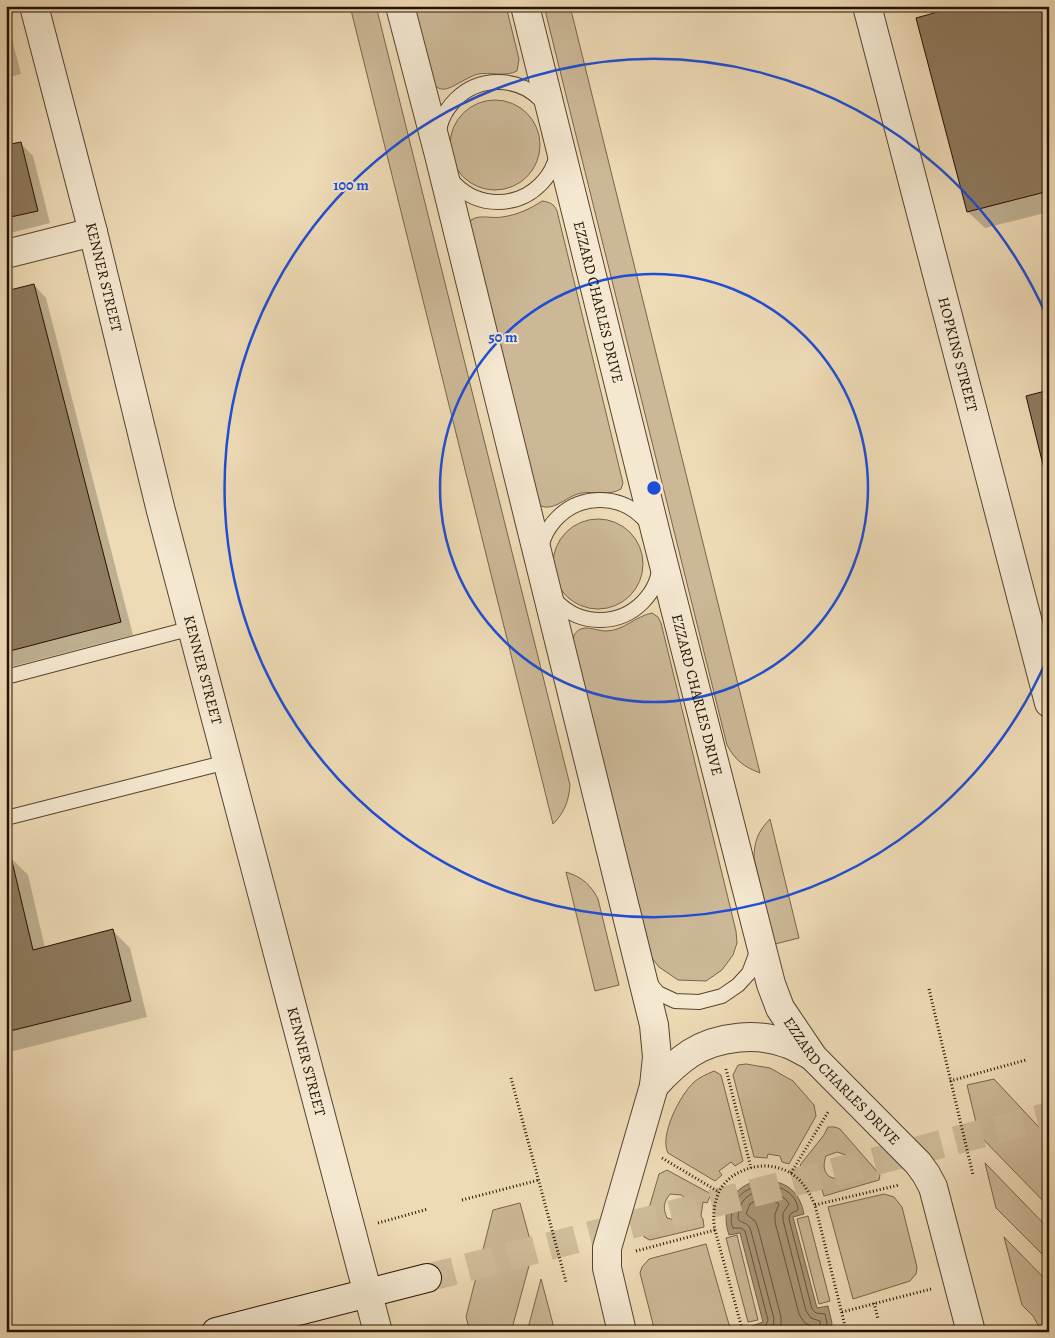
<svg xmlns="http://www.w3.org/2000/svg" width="1055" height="1338" font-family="Alegreya,serif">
  <rect width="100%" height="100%" fill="#eedbb6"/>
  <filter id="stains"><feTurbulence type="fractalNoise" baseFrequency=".004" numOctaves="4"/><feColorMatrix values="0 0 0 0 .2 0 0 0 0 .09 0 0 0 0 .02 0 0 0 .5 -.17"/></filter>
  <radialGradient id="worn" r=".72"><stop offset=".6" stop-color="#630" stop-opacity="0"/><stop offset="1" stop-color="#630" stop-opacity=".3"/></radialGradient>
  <!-- green -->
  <g fill="#ccb897" stroke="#78644c" fill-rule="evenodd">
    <path d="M350,6H376L570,785C569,801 564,813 553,824Z"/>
    <path d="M413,6H506L519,59L517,71C506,77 490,72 478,74C467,77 451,89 445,89C440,90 437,87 433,85Z"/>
    <path d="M544,6H570L760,773C744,767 735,760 727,745Z"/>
    <circle cx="495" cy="145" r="45"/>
    <path d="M542,201C550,202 554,204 557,211L623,483L621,489C610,496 594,491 581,493C564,497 553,514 537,504L469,226L471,220C480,214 492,219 502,217C517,215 530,209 542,201Z"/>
    <circle cx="598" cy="564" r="45"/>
    <path d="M652,613L658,617L661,623L736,931L737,943L733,955L722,970L706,981L678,980L659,967L652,958L573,643C573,637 574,633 579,630C586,625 597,631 606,631C623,631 636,616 652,613Z"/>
    <path d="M770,819L799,938L775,944L754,858C754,842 758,831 770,819Z"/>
    <path d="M566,872C582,877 591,885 598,899L619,985L595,991Z"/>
    <polygon points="746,1064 770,1068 793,1081 814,1105 816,1116 789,1164 782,1162 780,1156 768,1154 767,1158 754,1157 733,1075 738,1065"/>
    <path d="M714,1071L721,1075L743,1161L735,1166L731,1162L719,1171L722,1175L715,1181L668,1153C659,1136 680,1095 694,1082C700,1077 707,1074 714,1071Z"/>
    <polygon points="994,1079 1049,1138 1049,1207 979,1135 967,1085"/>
    <path d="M828,1127H835L840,1129L880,1175L879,1180L824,1196L822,1190L807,1168L805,1170L800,1165L824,1135ZM837,1152L846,1155C864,1183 814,1189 826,1156Z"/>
    <polygon points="985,1163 1049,1229 1049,1261 996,1208"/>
    <path d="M667,1170L711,1194L707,1203L703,1202L701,1216L703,1219L704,1227L650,1240L644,1237L643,1229L659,1174ZM670,1194L681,1195L690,1201L689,1212C683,1219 677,1221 667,1218C663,1208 663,1203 670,1194Z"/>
    <polygon points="884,1194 894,1197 902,1207 917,1267 916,1274 910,1281 853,1299 828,1207"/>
    <polygon points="520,1203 533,1251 511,1332 470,1332 466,1317 493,1210"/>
    <polygon points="808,1216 830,1301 819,1304 797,1219"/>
    <polygon points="737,1235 758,1320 748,1322 726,1238"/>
    <polygon points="1004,1237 1049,1283 1049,1329 1042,1332 1033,1316 1022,1305"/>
    <polygon points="706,1244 730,1328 717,1332 655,1332 640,1273 642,1267 649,1259"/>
    <polygon points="541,1279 553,1324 551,1332 527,1332"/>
  </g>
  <!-- water -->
  <path fill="#aa9678" stroke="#756048" d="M759,1180C784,1180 799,1189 804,1214L793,1217L817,1308L828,1306L832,1323L830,1332H753L752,1326L763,1322L740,1233L729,1235C720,1208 732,1187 759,1180Z"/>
  <!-- shadow -->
  <g fill="#0003">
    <polygon points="964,6 1049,6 1049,212 985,228 968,212"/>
    <polygon points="6,16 21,74 6,78"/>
    <polygon points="20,143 33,156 50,223 6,234 6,147"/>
    <polygon points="34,285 46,298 133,635 6,668 6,292"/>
    <polygon points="11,858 28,875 45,948 113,931 130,948 147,1017 6,1053 6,860"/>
  </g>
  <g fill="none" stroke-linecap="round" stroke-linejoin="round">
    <!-- shore -->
    <g stroke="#68533c" stroke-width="1">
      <path d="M758,1332L759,1329L766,1325L768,1320L745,1231L741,1228H733C730,1222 731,1216 733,1209C740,1176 796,1179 798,1210L790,1214L789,1219L812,1309L816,1313L825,1314L827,1323L826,1332"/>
      <path d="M768,1332L773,1326L774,1319L751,1231C748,1221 741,1224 738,1219C738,1212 740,1205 744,1200C755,1186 781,1190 789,1204L783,1213V1220L806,1311L811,1318L820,1321V1332"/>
      <path d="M779,1332L781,1325V1317L758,1228L755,1221L746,1214L750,1204C760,1197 770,1198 779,1204L775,1214V1222L799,1314L804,1322L812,1327V1332"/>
    </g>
  </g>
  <!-- building -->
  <g fill="#8e7a5f" stroke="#251000">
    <polygon points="959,6 1046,6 1049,17 1049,191 967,212 916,18"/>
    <polygon points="21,142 38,211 6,218 6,145"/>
    <polygon points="34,284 121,622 6,652 6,291"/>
    <polygon points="1049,390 1049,489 1026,396"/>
    <polygon points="11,857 33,950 113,929 131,1001 6,1032 6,858"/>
    <polygon points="1049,1323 1049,1332 1032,1332"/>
  </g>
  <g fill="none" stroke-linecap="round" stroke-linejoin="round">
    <!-- secondary-tunnel -->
    <polyline stroke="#d0bd9b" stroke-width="28" stroke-dasharray="28 14" stroke-linecap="butt" points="427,1278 1049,1116"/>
    <defs>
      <g id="lane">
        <circle cx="498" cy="142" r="60"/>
        <circle cx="600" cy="560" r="60"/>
        <polyline points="6,677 192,628"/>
        <polyline points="6,818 227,762"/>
        <polyline points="648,981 658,993 675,1001 699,1002 722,996 738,985 749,973 758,949"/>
      </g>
      <g id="street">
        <path id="s1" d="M34,6L93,232L161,511L378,1332"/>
        <polyline points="400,6 439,155 654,1025 657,1057 654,1086 607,1248 607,1268 622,1332"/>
        <path id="s2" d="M525,6L657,538L771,984L780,1008L813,1057L918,1163L926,1174L933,1187L971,1332"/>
        <path id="s3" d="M867,6L1049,703"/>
        <polyline points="6,254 93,232"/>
        <path d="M654,1086C665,1074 677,1062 691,1053C718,1036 759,1032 788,1044C796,1047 804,1052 812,1056"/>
      </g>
      <polyline id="secondary" points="216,1332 427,1278"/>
    </defs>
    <!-- lane casing -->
    <use href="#lane" stroke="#57432e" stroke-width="16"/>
    <!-- street casing -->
    <use href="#street" stroke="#57432e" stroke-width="30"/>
    <!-- secondary casing -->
    <use href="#secondary" stroke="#251000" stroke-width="30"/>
    <!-- path -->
    <g stroke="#251000" stroke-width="3" stroke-dasharray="1 2.5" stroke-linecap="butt">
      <polyline points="929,989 973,1175"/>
      <polyline points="726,1069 751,1168"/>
      <polyline points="511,1078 566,1282"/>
      <polyline points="950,1081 1026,1060"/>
      <polyline points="662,1158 719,1192"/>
      <polyline points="791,1173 828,1112"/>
      <polyline points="462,1200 539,1180"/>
      <polyline points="815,1205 899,1185"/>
      <polyline points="378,1223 428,1209"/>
      <polyline points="636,1251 715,1230"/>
      <polyline points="874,1303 878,1319"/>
      <polyline points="842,1312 931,1289"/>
      <path d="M743,1332L715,1230C712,1217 714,1200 721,1188C736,1166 770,1159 792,1174C803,1181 809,1192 815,1205L845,1326"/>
    </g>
    <!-- lane -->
    <use href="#lane" stroke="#f4e8d0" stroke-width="14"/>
    <!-- street -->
    <use href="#street" stroke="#f4e8d0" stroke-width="28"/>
    <!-- secondary -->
    <use href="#secondary" stroke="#f4e8d0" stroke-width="28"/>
  </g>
  <!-- distance rings -->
  <g fill="none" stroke="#1d4ed8" stroke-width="2.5">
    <circle cx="654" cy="488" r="214"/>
    <path d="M1047 659A429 429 0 1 1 1047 317"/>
  </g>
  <g text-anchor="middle" stroke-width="4" stroke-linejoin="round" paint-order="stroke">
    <!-- street labels -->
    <g font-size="15" fill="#251000" stroke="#f4e8d0">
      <text dy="5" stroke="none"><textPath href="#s1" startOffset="280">KENNER STREET</textPath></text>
      <text dy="5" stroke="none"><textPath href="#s2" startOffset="305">EZZARD CHARLES DRIVE</textPath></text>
      <text dy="5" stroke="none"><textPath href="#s3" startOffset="360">HOPKINS STREET</textPath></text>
      <text dy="5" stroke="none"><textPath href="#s1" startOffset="685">KENNER STREET</textPath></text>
      <text dy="5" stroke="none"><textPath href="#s2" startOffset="710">EZZARD CHARLES DRIVE</textPath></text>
      <text dy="5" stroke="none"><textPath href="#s1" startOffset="1090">KENNER STREET</textPath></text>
      <text dy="5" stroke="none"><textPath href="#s2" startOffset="1130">EZZARD CHARLES DRIVE</textPath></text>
    </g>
  </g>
  <circle cx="654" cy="488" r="8" fill="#1d4ed8" stroke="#f4e8d0" stroke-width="2.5"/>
  <g font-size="15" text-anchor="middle" font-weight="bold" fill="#1d4ed8" stroke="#f4e8d0" stroke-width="4" stroke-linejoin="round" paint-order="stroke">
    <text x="351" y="190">100 m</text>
    <text x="503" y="342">50 m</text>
  </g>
  <!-- margin -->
  <rect width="1055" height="1338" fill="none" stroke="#eedbb6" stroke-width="25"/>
  <rect x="8" y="8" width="1040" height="1323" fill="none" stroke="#251000" stroke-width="2.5"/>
  <rect x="12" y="12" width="1030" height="1313" fill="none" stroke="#251000"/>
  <rect width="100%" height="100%" filter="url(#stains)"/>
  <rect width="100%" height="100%" fill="url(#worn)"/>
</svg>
